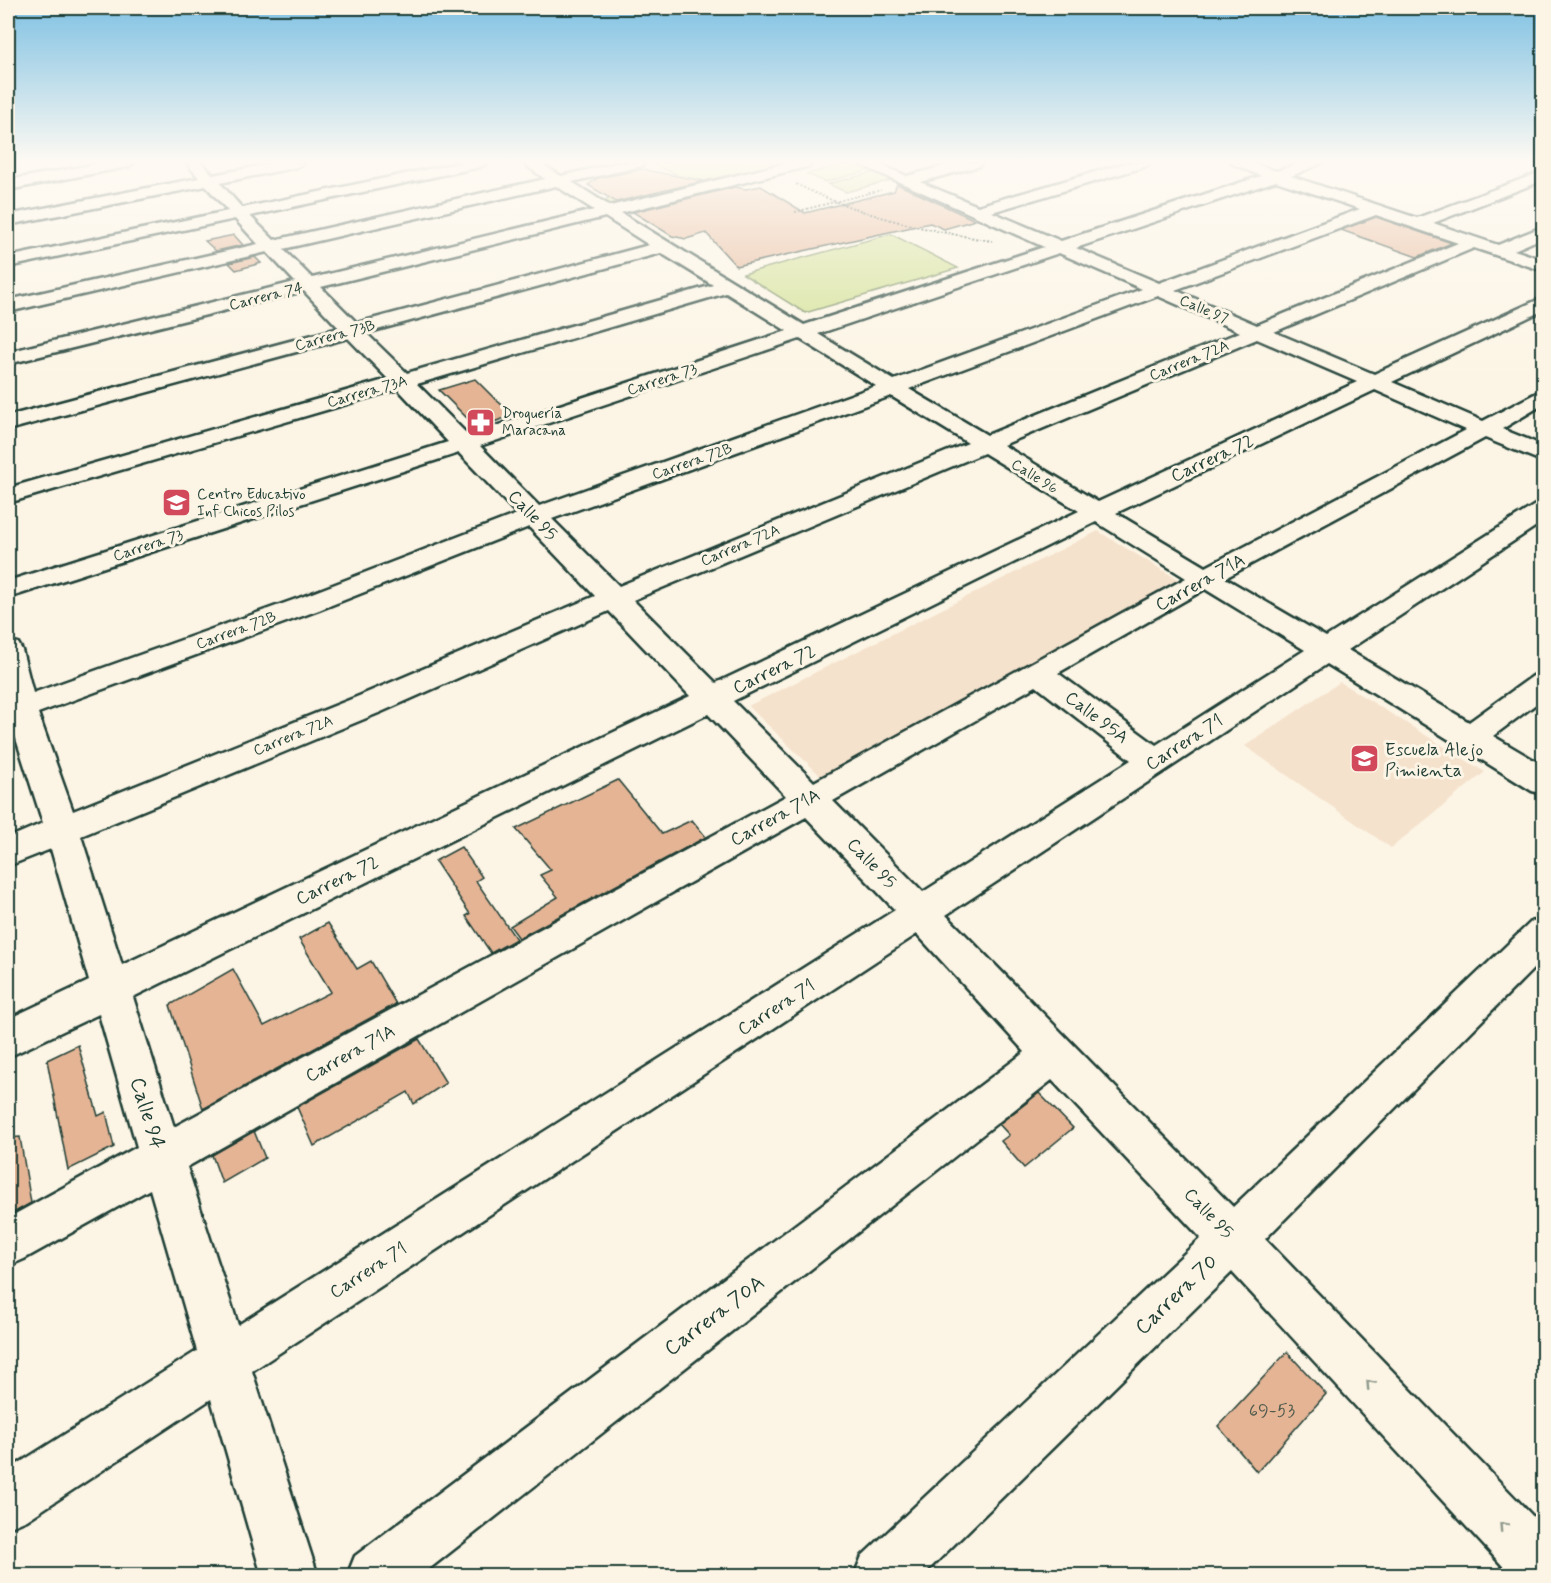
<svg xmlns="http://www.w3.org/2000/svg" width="1551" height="1583" font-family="Mynerve,sans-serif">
  <rect width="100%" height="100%" fill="#fcf5e5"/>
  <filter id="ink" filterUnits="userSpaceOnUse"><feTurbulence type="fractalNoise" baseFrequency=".0167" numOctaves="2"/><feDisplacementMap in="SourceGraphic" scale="12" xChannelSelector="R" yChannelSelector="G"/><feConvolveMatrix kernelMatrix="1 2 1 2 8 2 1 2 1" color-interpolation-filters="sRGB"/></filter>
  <g filter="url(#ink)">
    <!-- built -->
    <g fill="#f5e2cd">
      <polygon points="1098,531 1182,582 826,781 748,706"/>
      <polygon points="1340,682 1485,772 1391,848 1245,746"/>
    </g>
    <!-- green -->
    <g fill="#d1e093" stroke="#788e64" stroke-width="1.5">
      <polygon points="650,163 771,163 777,166 613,205 604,200 676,174"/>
      <polygon points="851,163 870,170 825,182 807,174"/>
      <polygon points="874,172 892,180 846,192 828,184"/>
      <polygon points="891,234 958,268 805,313 743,274"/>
    </g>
    <!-- building -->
    <g fill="#e4b495" stroke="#1f3d34" stroke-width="1.5">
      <polygon points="644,169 650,171 704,181 616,202 588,185 598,178"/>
      <polygon points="897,184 975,220 944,229 930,223 736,266 706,233 686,239 672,236 633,212 735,187 746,189 761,186 805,213 894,191"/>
      <polygon points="1376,217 1452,243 1417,257 1341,230"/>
      <polygon points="234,235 243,245 216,251 205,241"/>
      <polygon points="255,257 261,263 236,270 229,263"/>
      <polygon points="475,379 495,399 514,415 485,425 473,424 439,390"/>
      <polygon points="618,780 662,834 692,820 706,837 519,938 510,926 558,897 540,875 551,870 516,829"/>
      <polygon points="461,847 482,877 476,881 516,939 491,953 466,916 470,914 435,861"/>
      <polygon points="328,923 357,969 371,961 396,1004 203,1109 170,1005 233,969 264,1026 331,992 299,939"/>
      <polygon points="419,1039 446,1083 414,1104 408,1092 314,1146 297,1107"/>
      <polygon points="78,1045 98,1116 106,1112 114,1147 68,1170 47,1060"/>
      <polygon points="1039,1093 1073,1128 1024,1168 1001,1141 1009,1135 999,1124"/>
      <polygon points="254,1131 265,1158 222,1183 212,1155"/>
      <polygon points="20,1137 31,1203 8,1216 8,1138"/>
      <polygon points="1287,1352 1326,1394 1257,1472 1218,1426"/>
    </g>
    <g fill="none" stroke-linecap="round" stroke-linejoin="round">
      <defs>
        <g id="minor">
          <polygon points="103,163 134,163 127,167 8,190 8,180"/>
          <path d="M187,163H202L213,175L274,163H304L297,167L220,183L242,208L458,163H487L480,167L250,216L274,240L545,179L523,163H540L561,176L617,163H644L642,166L572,182L610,206L787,163H812L810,166L621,213L804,325L1044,247L857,163H877L907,176L956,163H981L979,166L920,182L978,206L1126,163H1149L1147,166L992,212L1061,241L1261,176L1231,163H1253L1276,171L1300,163H1322L1291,176L1417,218L1544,171V180L1433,223L1498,245L1544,226V237L1514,250L1544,260V271L1474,248L1274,332L1374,374L1544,297V310L1392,382L1483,421L1544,389V404L1502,429L1544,446V462L1485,438L1225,578L1326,637L1535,505L1544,503V521L1348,650L1469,722L1533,676L1544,673V698L1493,736L1544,766V794L1532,791L1327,664L946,915L1233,1207L1531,922L1544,917V958L1265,1239L1544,1528V1576H1512L1232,1272L922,1576H854L862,1556L1201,1238L1052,1080L420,1576H347L355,1556L1025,1052L917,934L252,1371L318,1576H262L211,1399L27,1520L8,1528V1470L197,1351L150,1189L24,1259L8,1266V1218L137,1147L99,1014L8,1057V1019L89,981L51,849L8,866V838L43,823L11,723L8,724V641L18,643L22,650L33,693L299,598L517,514L459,453L8,598V581L448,442L398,389L8,503V488L388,379L348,338L8,430V416L339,328L304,291L8,364V352L295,282L267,252L8,312V300L258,244L235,219L8,267V257L228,211L206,186L8,225V215L199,178ZM1276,181L1360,209L1159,283L1076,248ZM556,186L594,210L312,278L283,249ZM1376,215L1458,243L1257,325L1175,290ZM605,217L649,245L357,323L321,287ZM661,253L713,285L407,373L366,333ZM1059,253L1142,289L894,380L818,334ZM726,293L787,331L468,435L417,384ZM1158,296L1240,332L987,435L909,389ZM800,339L876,386L539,506L480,446ZM1257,339L1357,382L1098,502L1003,445ZM1375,390L1466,430L1206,567L1116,513ZM891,396L968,443L619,586L552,519ZM984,453L1079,511L716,683L633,600ZM1096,522L1186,578L814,782L733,701ZM529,527L595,596L359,696L73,811L38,713L319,610ZM1205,589L1305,650L1156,745L1058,673ZM609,611L690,696L122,965L81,836L381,712ZM1036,686L1131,760L923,892L833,801ZM708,714L786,796L174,1127L133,997ZM806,817L895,910L238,1325L187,1167Z"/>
        </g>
      </defs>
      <!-- minor casing -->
      <use href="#minor" stroke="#1f3d34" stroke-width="5"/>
      <!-- path -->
      <g stroke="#1f3d34" stroke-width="2" stroke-dasharray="2 2" stroke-linecap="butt">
        <path d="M796,184C858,215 924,230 992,241"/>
        <polyline points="795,212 881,190"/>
      </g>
      <!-- minor -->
      <use href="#minor" fill="#fcf5e5" fill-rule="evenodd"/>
    </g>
    <!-- one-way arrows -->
    <defs><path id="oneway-chevron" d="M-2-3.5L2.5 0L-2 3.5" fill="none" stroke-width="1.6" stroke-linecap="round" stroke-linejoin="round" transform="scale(1.5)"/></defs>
    <g stroke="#8e998c">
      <use href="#oneway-chevron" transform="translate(1370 1384) rotate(-133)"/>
      <use href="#oneway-chevron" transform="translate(1503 1526) rotate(-133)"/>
    </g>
  </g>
  <!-- sky -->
  <linearGradient id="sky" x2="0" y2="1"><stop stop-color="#7fc1e3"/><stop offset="0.42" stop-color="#fefaf3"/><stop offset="1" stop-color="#fefaf3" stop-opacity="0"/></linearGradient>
  <rect width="1551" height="385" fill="url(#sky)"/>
  <!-- icons -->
  <defs>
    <symbol id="pharmacy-square" viewBox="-11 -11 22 22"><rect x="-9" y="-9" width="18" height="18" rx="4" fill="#d1495b" stroke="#fcf5e5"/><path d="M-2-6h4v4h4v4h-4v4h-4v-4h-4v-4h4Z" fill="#fff"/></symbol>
    <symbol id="school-square" viewBox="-11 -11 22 22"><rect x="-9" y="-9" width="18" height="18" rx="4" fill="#d1495b" stroke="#fcf5e5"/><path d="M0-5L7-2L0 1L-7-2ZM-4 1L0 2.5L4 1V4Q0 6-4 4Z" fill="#fff"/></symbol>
  </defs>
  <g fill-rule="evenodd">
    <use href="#pharmacy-square" x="464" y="406" width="33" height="33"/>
    <use href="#school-square" x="160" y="486" width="33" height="33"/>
    <use href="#school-square" x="1348" y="742" width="33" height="33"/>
  </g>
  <g text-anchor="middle" stroke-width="6" stroke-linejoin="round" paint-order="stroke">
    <!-- far-street labels -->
    <g font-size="15" fill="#1f3d34" stroke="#fcf5e5">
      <text transform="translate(266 296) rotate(-14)" y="5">Carrera 74</text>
      <text transform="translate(1204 309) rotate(23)" y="5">Calle 97</text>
      <text transform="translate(335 335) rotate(-15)" y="5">Carrera 73B</text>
      <text transform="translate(1189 360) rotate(-22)" y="5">Carrera 72A</text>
      <text transform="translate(662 379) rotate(-18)" y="5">Carrera 73</text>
      <text transform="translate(367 391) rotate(-16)" y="5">Carrera 73A</text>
      <text transform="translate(692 461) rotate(-19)" y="5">Carrera 72B</text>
      <text transform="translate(1035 476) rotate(32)" y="5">Calle 96</text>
      <text transform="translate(148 545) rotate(-18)" y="5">Carrera 73</text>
      <text transform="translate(740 545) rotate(-23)" y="5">Carrera 72A</text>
      <text transform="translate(236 630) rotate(-20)" y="5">Carrera 72B</text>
      <text transform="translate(293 735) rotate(-22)" y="5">Carrera 72A</text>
    </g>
    <!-- far-poi labels -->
    <g font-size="15" fill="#1f3d34" stroke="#fcf5e5" text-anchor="start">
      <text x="502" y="418">Droguería<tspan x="502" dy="17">Maracana</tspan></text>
      <text x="197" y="499">Centro Educativo<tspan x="197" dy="17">Inf Chicos Pilos</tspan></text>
    </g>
    <!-- street labels -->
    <g font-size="18" fill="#1f3d34" stroke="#fcf5e5">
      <text transform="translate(1212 458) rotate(-25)" y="6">Carrera 72</text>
      <text transform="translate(533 515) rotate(46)" y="6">Calle 95</text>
      <text transform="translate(1200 582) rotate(-29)" y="6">Carrera 71A</text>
      <text transform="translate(774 669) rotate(-26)" y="6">Carrera 72</text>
      <text transform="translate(1097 717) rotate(37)" y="6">Calle 95A</text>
      <text transform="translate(1184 742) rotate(-33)" y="6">Carrera 71</text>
      <text transform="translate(775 817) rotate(-29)" y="6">Carrera 71A</text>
      <text transform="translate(872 863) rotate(46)" y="6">Calle 95</text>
      <text transform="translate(337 880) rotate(-26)" y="6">Carrera 72</text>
      <text transform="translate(776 1007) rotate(-33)" y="6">Carrera 71</text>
      <text transform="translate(350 1053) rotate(-29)" y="6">Carrera 71A</text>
      <text transform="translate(1209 1213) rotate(46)" y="6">Calle 95</text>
      <text transform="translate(368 1270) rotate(-33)" y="6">Carrera 71</text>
    </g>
    <!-- poi labels -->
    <g font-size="18" fill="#1f3d34" stroke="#fcf5e5" text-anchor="start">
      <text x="1385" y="755">Escuela Alejo<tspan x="1385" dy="21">Pimienta</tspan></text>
    </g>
    <!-- near-number labels -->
    <g font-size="18" fill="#505b4c">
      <text x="1272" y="1416">69-53</text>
    </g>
    <!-- near-street labels -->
    <g font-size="21" fill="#1f3d34" stroke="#fcf5e5">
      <text transform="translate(148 1113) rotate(73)" y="7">Calle 94</text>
      <text transform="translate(1176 1294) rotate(-44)" y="7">Carrera 70</text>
      <text transform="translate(714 1315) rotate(-37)" y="7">Carrera 70A</text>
    </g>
  </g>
  <!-- margin -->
  <rect width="1551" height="1583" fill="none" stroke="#fcf5e5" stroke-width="30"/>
  <rect x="15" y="15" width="1521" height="1553" fill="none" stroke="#1f3d34" stroke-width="2" filter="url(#ink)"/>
</svg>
